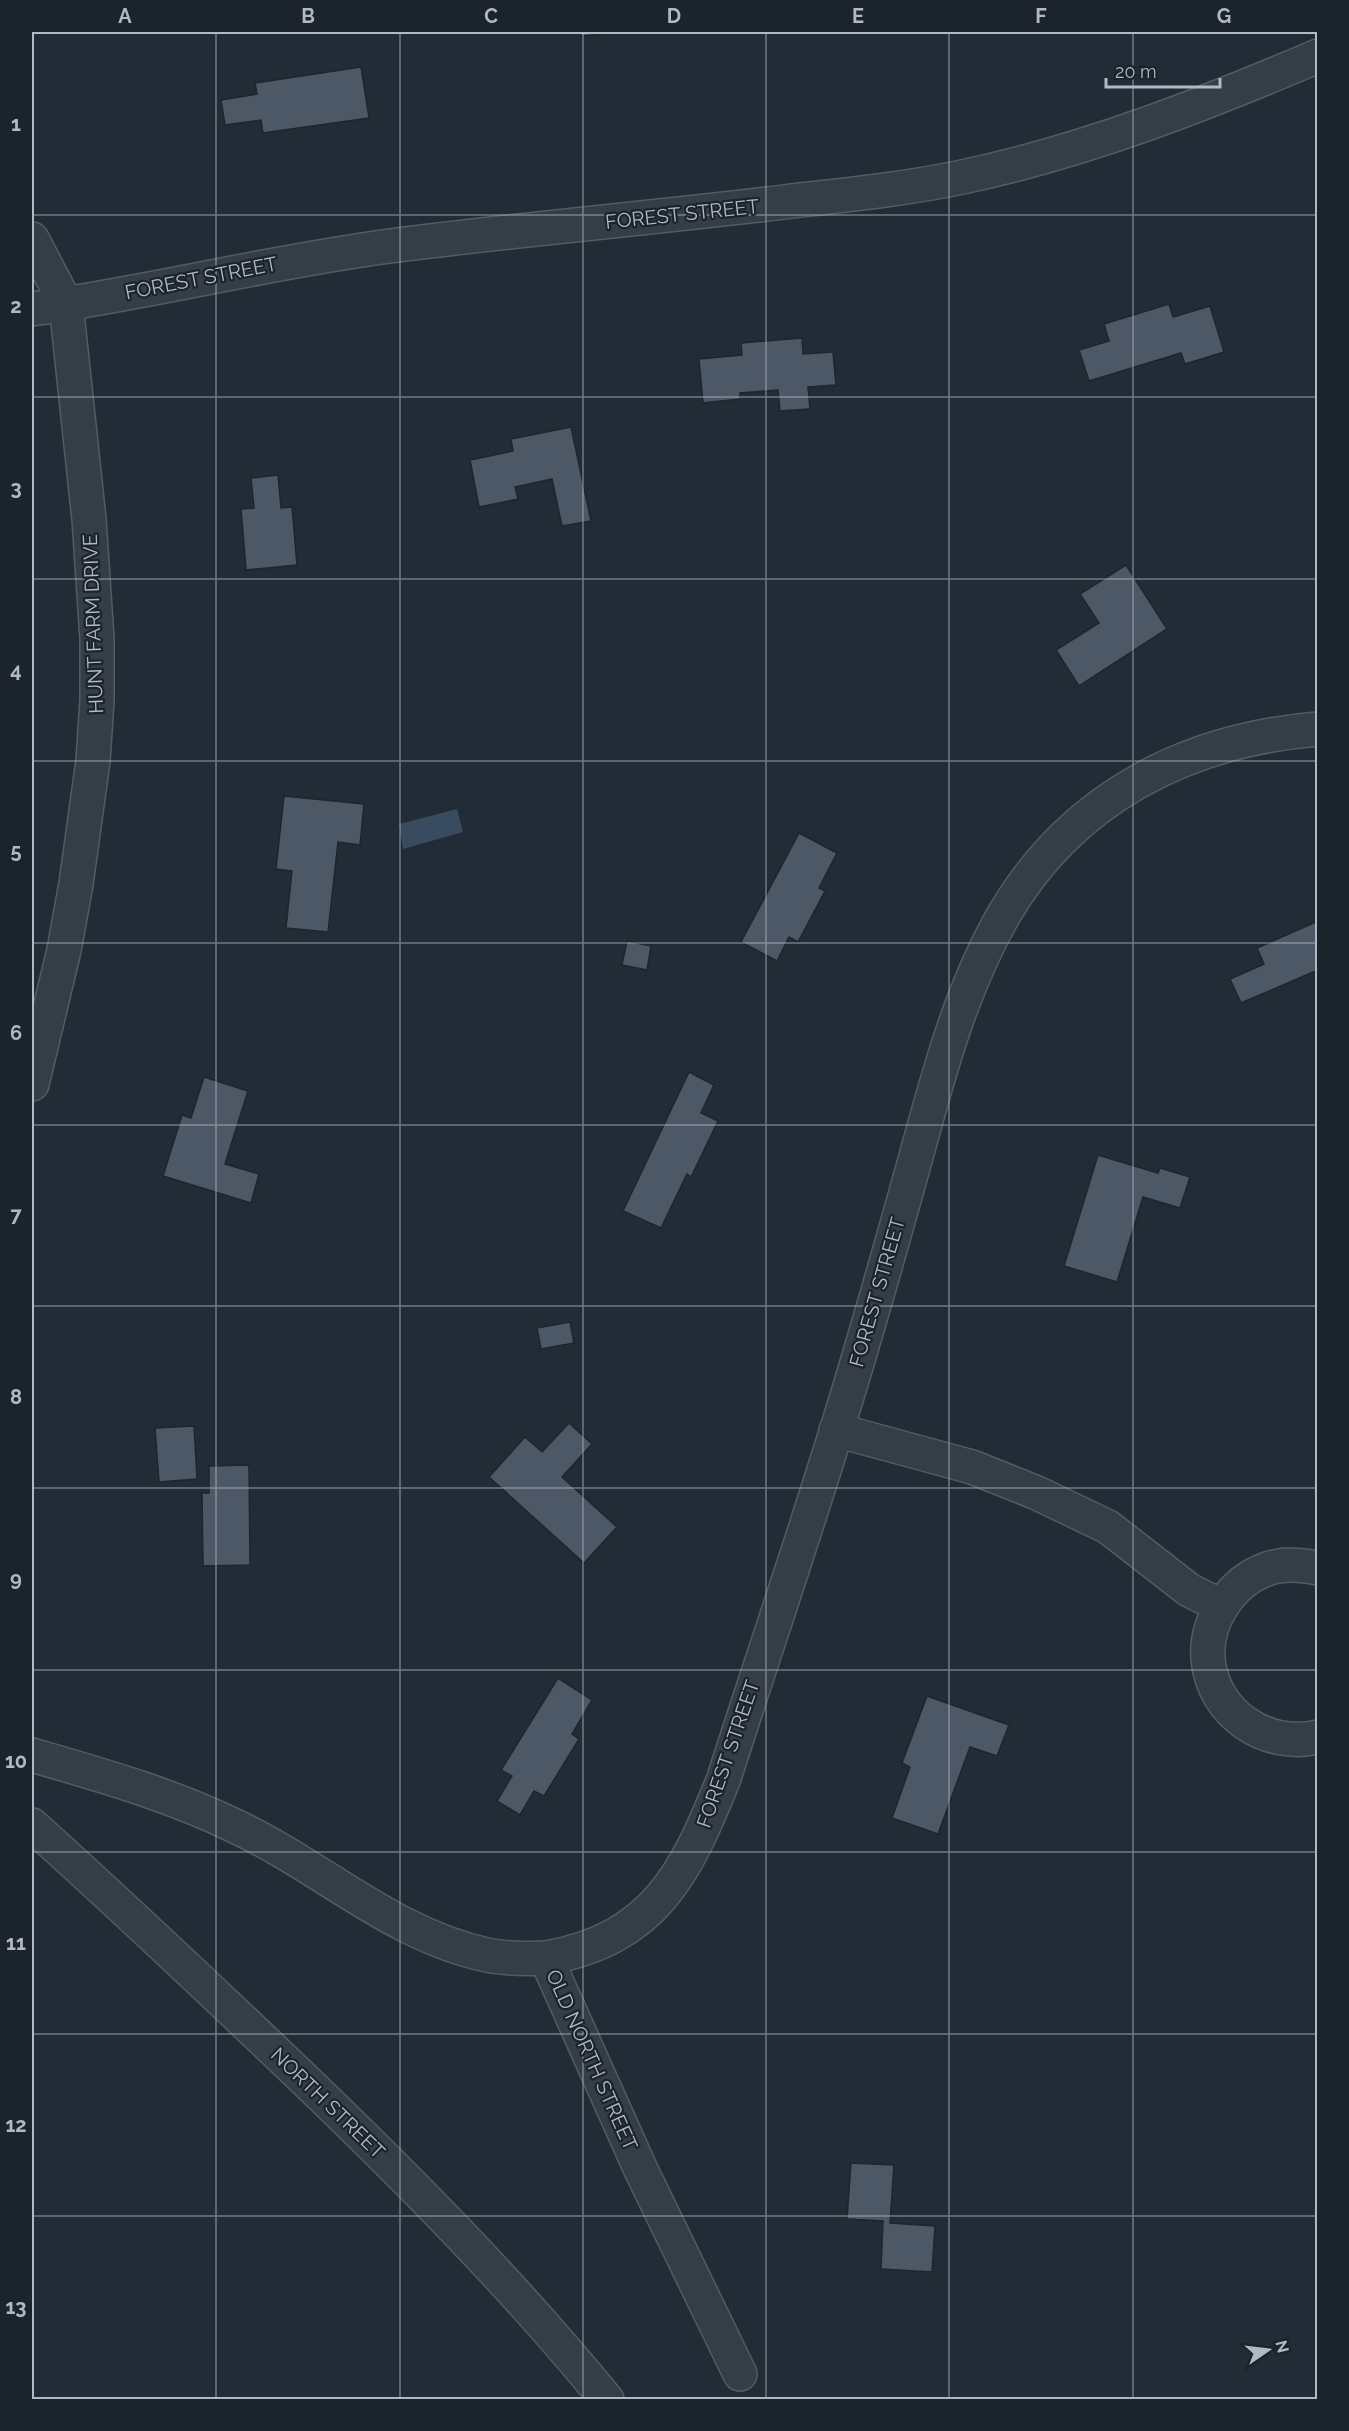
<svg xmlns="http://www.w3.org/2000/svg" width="1349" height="2431" font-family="Raleway,sans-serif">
  <rect width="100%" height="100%" fill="#222c37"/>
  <!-- water -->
  <polygon fill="#394b5f" points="457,809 463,832 403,849 399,824"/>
  <!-- building -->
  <g fill="#4d5866" stroke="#1d252e" stroke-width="1.5">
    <polygon points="581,32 630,32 581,36"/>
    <polygon points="361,67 369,118 263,133 261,120 225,125 221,100 257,94 255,83"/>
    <polygon points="1169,304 1173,317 1210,306 1224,352 1185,364 1181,353 1089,381 1079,350 1109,341 1104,324"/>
    <polygon points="802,338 803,354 833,352 836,385 808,387 810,409 780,411 778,390 740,393 740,399 703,403 699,359 742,355 741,343"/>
    <polygon points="571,427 591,521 562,526 552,479 515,487 518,499 479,507 470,460 513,451 511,439"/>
    <polygon points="278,475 281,508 292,507 297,565 246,570 241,509 254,508 251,478"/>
    <polygon points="1126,565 1167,629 1079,686 1056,650 1099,623 1080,594"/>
    <polygon points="284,796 364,804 360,845 338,842 328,932 286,928 292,871 276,869"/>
    <polygon points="799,833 837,853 819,888 825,891 798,942 789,937 777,961 741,942"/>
    <polygon points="1318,921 1318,970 1241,1003 1230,979 1264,964 1257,948"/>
    <polygon points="627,941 651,946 647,970 622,965"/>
    <polygon points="689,1072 714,1085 701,1113 718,1121 691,1177 687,1174 661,1228 623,1211"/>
    <polygon points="204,1077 248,1091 225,1164 259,1174 251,1203 163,1176 182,1115 191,1118"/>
    <polygon points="1098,1155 1158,1173 1160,1168 1190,1177 1180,1208 1143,1197 1117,1282 1064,1266"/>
    <polygon points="570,1322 574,1343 541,1349 537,1328"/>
    <polygon points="569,1423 592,1444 562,1477 617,1527 584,1563 489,1477 525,1437 542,1452"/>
    <polygon points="194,1426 197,1479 159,1482 155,1428"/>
    <polygon points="249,1465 250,1565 203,1566 202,1493 209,1493 209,1466"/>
    <polygon points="558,1678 592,1700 572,1734 579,1739 544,1796 534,1791 520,1815 497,1801 512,1776 501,1770"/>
    <polygon points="927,1696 1009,1725 997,1756 970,1747 938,1834 892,1818 910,1767 902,1763"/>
    <polygon points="851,2163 894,2165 890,2223 935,2226 932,2272 881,2269 883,2221 847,2219"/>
  </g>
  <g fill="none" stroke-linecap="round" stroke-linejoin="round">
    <defs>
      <g id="minor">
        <polyline points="32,239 66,304 89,519 97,639 97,700 93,761 76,884 64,950 32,1084"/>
        <path d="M32,309C152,292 269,262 390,246C521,229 653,218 784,202C845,195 907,189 967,176C1088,150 1205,104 1318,56"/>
        <polyline points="836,1430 972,1467 1037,1493 1108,1527 1189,1590 1221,1606"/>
        <path d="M1318,1568C1301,1565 1284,1563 1267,1569C1231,1582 1205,1621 1208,1659C1213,1714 1266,1749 1318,1737"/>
        <path d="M32,1755C101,1775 172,1795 237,1827C322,1867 393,1935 487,1955C506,1959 526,1959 546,1958L641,2170L740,2374"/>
        <path d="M32,1825C124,1908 214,1993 304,2079C410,2181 514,2286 607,2400"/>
        <path d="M546,1958C655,1939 686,1873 724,1778C770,1634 820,1491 862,1346C881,1282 899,1218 917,1153C939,1072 961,990 1003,916C1071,799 1185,740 1318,729"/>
      </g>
    </defs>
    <!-- minor casing -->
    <use href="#minor" stroke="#535c65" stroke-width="36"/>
    <!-- minor -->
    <use href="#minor" stroke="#353e47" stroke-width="33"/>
  </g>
  <!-- grid -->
  <path fill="none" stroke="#b0b9c4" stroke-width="1.5" stroke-opacity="0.55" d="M216,32V2400M400,32V2400M583,32V2400M766,32V2400M949,32V2400M1133,32V2400M32,215H1318M32,397H1318M32,579H1318M32,761H1318M32,943H1318M32,1125H1318M32,1306H1318M32,1488H1318M32,1670H1318M32,1852H1318M32,2034H1318M32,2216H1318"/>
  <g text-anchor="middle" stroke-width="4.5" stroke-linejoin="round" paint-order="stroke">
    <!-- street labels -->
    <g font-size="20" fill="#b0b9c4" stroke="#1b232c">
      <text transform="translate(682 214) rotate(-6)" y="7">FOREST STREET</text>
      <text transform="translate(201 278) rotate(-11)" y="7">FOREST STREET</text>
      <text transform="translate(93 624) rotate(-92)" y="7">HUNT FARM DRIVE</text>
      <text transform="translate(877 1292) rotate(-74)" y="7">FOREST STREET</text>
      <text transform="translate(728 1754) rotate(-71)" y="7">FOREST STREET</text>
      <text transform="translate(592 2060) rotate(66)" y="7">OLD NORTH STREET</text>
      <text transform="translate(328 2103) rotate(44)" y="7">NORTH STREET</text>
    </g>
  </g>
  <!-- border -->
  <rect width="1349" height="2431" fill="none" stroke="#1b232c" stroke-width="66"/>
  <!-- north arrow -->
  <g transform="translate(1268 2350) rotate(76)" stroke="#1b232c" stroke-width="4.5" paint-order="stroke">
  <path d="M0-4.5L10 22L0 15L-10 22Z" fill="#b0b9c4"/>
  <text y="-9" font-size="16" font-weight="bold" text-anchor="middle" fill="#b0b9c4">N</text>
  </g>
  <!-- scale -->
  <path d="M1106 78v9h114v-9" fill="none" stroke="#b0b9c4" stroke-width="3"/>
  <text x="1115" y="78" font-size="18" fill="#b0b9c4" stroke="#1b232c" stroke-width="4.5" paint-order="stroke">20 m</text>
  <rect x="33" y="33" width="1283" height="2365" fill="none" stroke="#b0b9c4" stroke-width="2"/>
  <g font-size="20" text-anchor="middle" font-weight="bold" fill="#b0b9c4">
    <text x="125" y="23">A</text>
    <text x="308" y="23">B</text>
    <text x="491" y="23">C</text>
    <text x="674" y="23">D</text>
    <text x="858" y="23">E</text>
    <text x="1041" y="23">F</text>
    <text x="1224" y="23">G</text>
    <text x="16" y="131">1</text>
    <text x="16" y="313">2</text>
    <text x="16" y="495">3</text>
    <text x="16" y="677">4</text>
    <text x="16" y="858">5</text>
    <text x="16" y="1040">6</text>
    <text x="16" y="1222">7</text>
    <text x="16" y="1404">8</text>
    <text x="16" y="1586">9</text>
    <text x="16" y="1768">10</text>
    <text x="16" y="1950">11</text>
    <text x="16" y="2132">12</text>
    <text x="16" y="2314">13</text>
  </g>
</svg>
